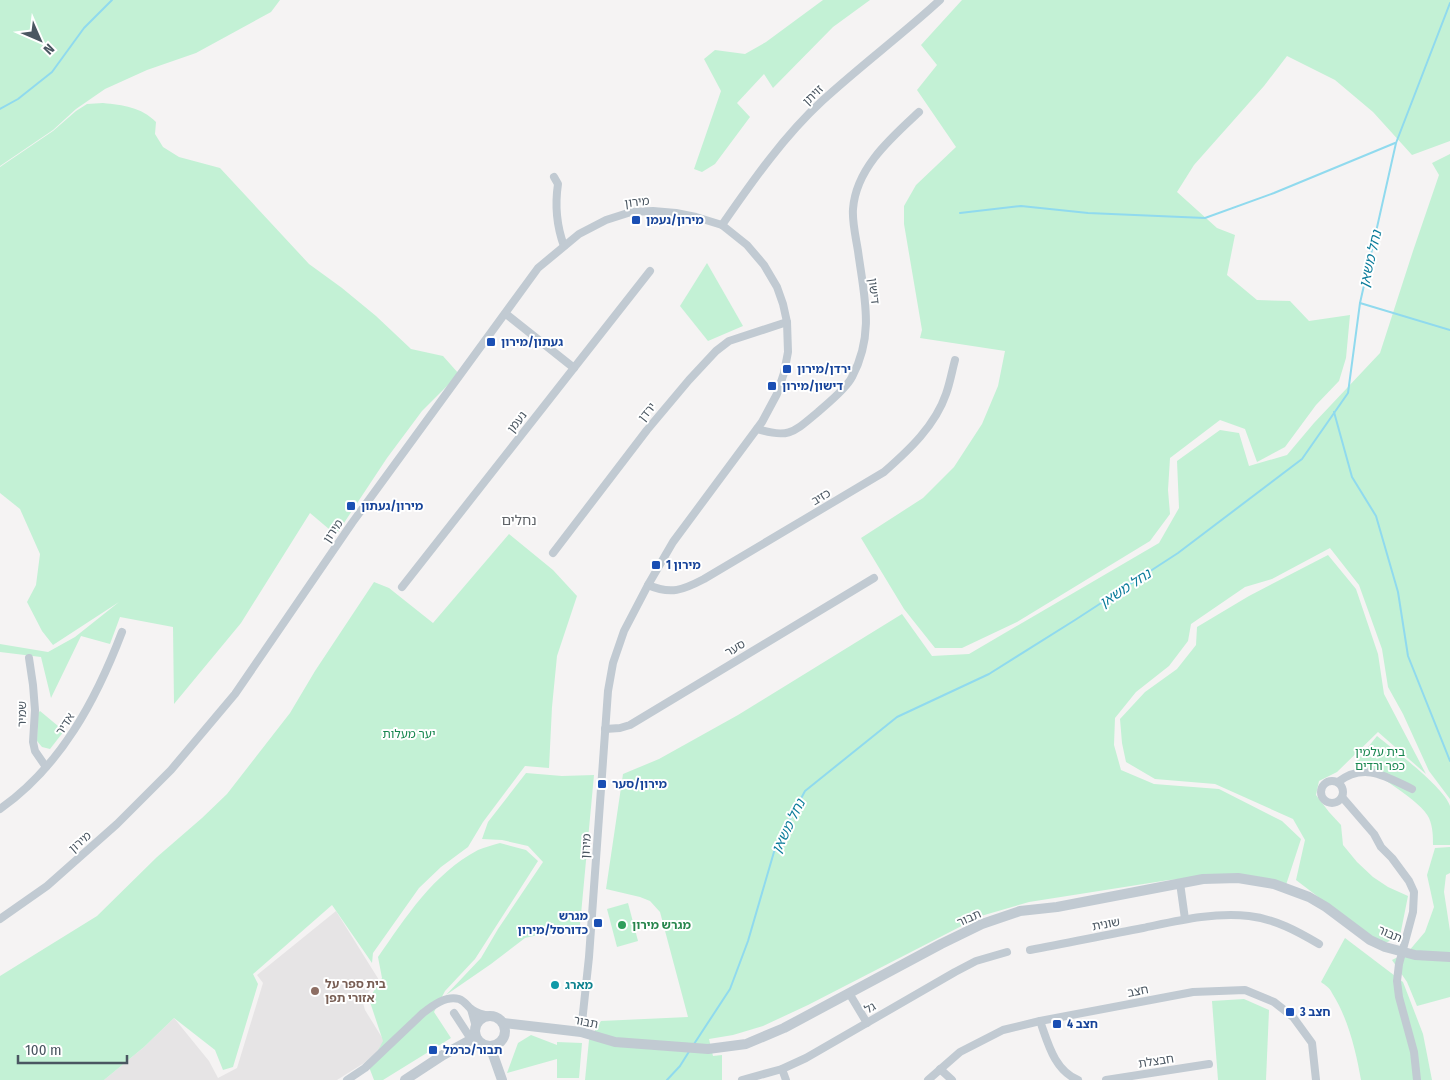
<svg xmlns="http://www.w3.org/2000/svg" width="1450" height="1080" font-family="'Fira Sans Condensed','Noto Sans Hebrew',sans-serif">
  <rect width="100%" height="100%" fill="#f5f3f3"/>
  <!-- education -->
  <polygon fill="#e6e4e5" points="336,911 379,980 362,999 365,1010 386,1044 364,1063 337,1080 104,1080 144,1047 174,1018 209,1061 218,1078 237,1068 263,983 257,975"/>
  <!-- green -->
  <g fill="#c3f1d5">
    <polygon points="0,0 280,0 271,12 196,53 147,70 105,89 76,109 53,130 0,166"/>
    <polygon points="823,0 870,0 833,27 773,88 764,74 737,103 750,117 715,164 702,172 694,169 721,91 704,59 715,50 745,54 766,42"/>
    <polygon points="962,0 1450,0 1450,141 1412,155 1373,112 1335,80 1287,56 1264,86 1194,165 1177,192 1217,228 1235,235 1227,275 1257,300 1290,301 1309,321 1350,315 1346,358 1339,381 1316,405 1285,447 1257,462 1245,429 1220,420 1170,458 1168,490 1170,514 1150,541 1017,622 962,648 935,648 904,609 861,538 923,498 954,467 982,424 998,386 1005,351 920,338 922,330 904,224 904,206 916,185 956,147 917,90 937,65 921,45"/>
    <path d="M103,103C123,105 141,107 156,122L155,134L163,147L179,157L220,168L309,264L342,288L376,316L411,349L443,356L459,374L422,411L387,458L336,535L310,513L241,623L174,704L173,627L120,617L110,644L81,636L51,698L41,657L0,652V644L48,652L75,637L119,602L53,645L42,631L27,602L36,585L40,554L20,509L0,493V167L53,131L76,111L87,104Z"/>
    <polygon points="1450,154 1450,799 1429,771 1403,714 1388,687 1382,649 1359,585 1330,548 1272,579 1245,587 1191,624 1188,641 1169,666 1136,692 1115,718 1114,745 1121,770 1154,784 1219,789 1282,821 1301,839 1285,888 1215,877 1169,880 1029,902 981,916 808,1005 763,1026 733,1035 709,1039 713,1056 722,1055 722,1080 585,1080 589,1040 601,1021 688,1017 660,912 650,901 640,897 606,889 623,774 659,759 738,715 902,614 932,656 969,654 1159,543 1179,508 1177,461 1220,430 1239,433 1249,466 1287,455 1314,423 1380,353 1413,251 1439,175 1432,163"/>
    <polygon points="707,263 743,326 708,341 680,306"/>
    <polygon points="509,534 553,570 577,596 557,656 552,707 549,768 525,766 483,822 468,847 441,867 419,888 373,953 372,963 332,905 253,974 258,984 233,1067 223,1070 215,1050 174,1018 144,1047 104,1080 0,1080 0,976 97,916 157,857 202,818 227,794 290,713 315,671 374,582 389,588 433,623"/>
    <polygon points="1328,555 1356,589 1378,654 1384,694 1426,774 1378,732 1337,772 1319,781 1316,795 1329,812 1341,825 1343,845 1357,862 1373,877 1388,887 1408,896 1400,936 1379,946 1368,935 1296,880 1305,840 1293,819 1215,784 1155,779 1126,762 1122,743 1120,719 1145,692 1177,669 1196,645 1197,627 1249,596"/>
    <polygon points="40,711 64,731 50,749 42,747 37,741 38,713"/>
    <path d="M1377,736C1394,750 1444,787 1450,806C1450,813 1450,836 1450,845H1433C1433,837 1433,827 1429,818C1422,801 1373,773 1356,762Z"/>
    <polygon points="526,773 562,776 594,775 580,925 525,938 491,964 446,995 481,958 498,929 543,862 528,846 502,840 482,839 488,822"/>
    <path d="M500,843L526,850L538,861L475,959L445,991L434,1012L451,1038L383,1080H374L369,1067L383,1041L369,999L382,978L378,957C406,917 433,874 478,850C485,847 493,845 500,843Z"/>
    <polygon points="1450,847 1450,873 1446,875 1444,892 1450,931 1450,997 1417,1006 1407,982 1392,960 1408,952 1425,932 1434,907 1427,875 1435,848"/>
    <polygon points="628,903 638,941 617,947 607,909"/>
    <path d="M1345,938L1403,982L1423,1034L1432,1080H1361C1356,1051 1348,1018 1332,993C1330,988 1325,985 1321,982Z"/>
    <polygon points="1244,999 1269,1010 1266,1080 1218,1080 1212,1001"/>
    <polygon points="531,1035 557,1045 557,1042 582,1043 579,1078 557,1078 557,1059 507,1073 518,1043"/>
  </g>
  <g fill="none" stroke-linecap="round" stroke-linejoin="round">
    <!-- stream -->
    <g stroke="#90daee" stroke-width="2">
      <polyline points="0,109 18,99 52,72 84,28 112,0"/>
      <polyline points="960,213 1021,206 1088,213 1205,218 1274,193 1395,143"/>
      <polyline points="1360,303 1450,330"/>
      <polyline points="1334,412 1352,477 1376,516 1398,592 1408,656 1450,761"/>
      <polyline points="694,1044 730,989 748,941 776,845 805,791 897,717 989,674 1075,620 1178,553 1302,459 1348,393 1360,303 1396,143 1450,3"/>
      <polyline points="667,1080 680,1066 690,1050"/>
    </g>
    <!-- minor -->
    <g stroke="#c1cad2" stroke-width="8">
      <path d="M554,177L558,184C555,204 557,227 564,246"/>
      <path d="M722,225C752,182 783,137 822,101C857,69 895,40 930,9L940,0"/>
      <polyline points="506,314 574,368"/>
      <path d="M757,429C789,439 794,432 818,412C828,403 846,389 852,377C875,334 864,296 858,251C856,238 852,222 853,209C856,168 891,138 919,112"/>
      <polyline points="553,553 647,430 689,380 716,351 729,341 787,322"/>
      <path d="M648,585C671,595 683,590 704,579L884,472C909,450 935,426 946,394C950,383 952,371 955,360"/>
      <polyline points="402,587 650,271"/>
      <polyline points="29,658 33,685 35,710 33,742 35,751 46,767"/>
      <polyline points="605,729 620,728 630,725 874,578"/>
      <circle cx="1332" cy="792" r="11"/>
      <path d="M1338,782C1364,762 1385,776 1412,789"/>
      <polyline points="1342,797 1374,834 1381,847 1392,858 1409,881 1414,892 1413,912 1399,964 1397,981 1399,997 1414,1052 1417,1080"/>
      <path d="M0,809C61,766 96,700 122,632"/>
      <polyline points="1180,883 1185,919"/>
      <polyline points="0,919 47,886 117,824 171,770 235,694 352,523 538,268 579,234 606,220 631,212 653,211 676,213 696,217 722,225 747,245 764,265 777,287 783,304 787,322 788,352 784,373 777,394 762,422 673,542 648,585 624,631 613,663 608,691 589,957 581,1032"/>
      <path d="M1030,950C1068,943 1105,935 1143,928C1177,921 1213,912 1249,916C1275,919 1297,931 1319,944"/>
      <polyline points="849,993 867,1023"/>
      <polyline points="471,1009 476,1027"/>
      <polyline points="454,1013 471,1039"/>
      <path d="M1040,1021C1048,1043 1054,1070 1078,1080"/>
      <polyline points="782,1069 786,1080"/>
      <polyline points="940,1069 952,1080"/>
      <path d="M347,1080L365,1068L423,1013C432,1006 446,995 459,999C465,1001 467,1006 471,1009C477,1013 484,1015 490,1016"/>
      <polyline points="742,1080 782,1069 806,1058 955,972 976,961 1007,952"/>
      <polyline points="928,1080 960,1052 1003,1030 1040,1021 1193,992 1245,990 1274,1002 1293,1017 1312,1043 1316,1080"/>
      <polyline points="1106,1080 1209,1064"/>
    </g>
    <!-- tertiary -->
    <g stroke="#c1cad2" stroke-width="10">
      <circle cx="490" cy="1031" r="15"/>
      <polyline points="503,1023 581,1032 615,1042 708,1049 746,1044 784,1028 941,944 982,924 1020,911 1057,907 1203,879 1238,878 1274,884 1309,897 1326,907 1370,940 1385,947 1415,955 1450,957"/>
      <polyline points="490,1046 502,1080"/>
      <polyline points="405,1080 443,1055 476,1037"/>
    </g>
  </g>
  <!-- markers -->
  <g fill="#1a4fb4" stroke="#fff" stroke-width="2">
    <rect x="631" y="215" width="10" height="10" rx="2.5"/>
    <rect x="486" y="337" width="10" height="10" rx="2.5"/>
    <rect x="782" y="364" width="10" height="10" rx="2.5"/>
    <rect x="767" y="381" width="10" height="10" rx="2.5"/>
    <rect x="346" y="501" width="10" height="10" rx="2.5"/>
    <rect x="651" y="560" width="10" height="10" rx="2.5"/>
    <rect x="597" y="779" width="10" height="10" rx="2.5"/>
    <rect x="593" y="918" width="10" height="10" rx="2.5"/>
    <rect x="1285" y="1007" width="10" height="10" rx="2.5"/>
    <rect x="1052" y="1019" width="10" height="10" rx="2.5"/>
    <rect x="428" y="1045" width="10" height="10" rx="2.5"/>
  </g>
  <circle fill="#2e9e5b" stroke="#fff" stroke-width="2" cx="622" cy="925" r="5"/>
  <circle fill="#0f9aa8" stroke="#fff" stroke-width="2" cx="555" cy="985" r="5"/>
  <circle fill="#8d6e63" stroke="#fff" stroke-width="2" cx="315" cy="991" r="5"/>
  <g text-anchor="middle" stroke-width="4" stroke-linejoin="round" paint-order="stroke">
    <!-- street labels -->
    <g font-size="12" fill="#4a5661" stroke="#fff">
      <text transform="translate(813 95) rotate(-44)" y="4">זויתן</text>
      <text transform="translate(637 202) rotate(-7)" y="4">מירון</text>
      <text transform="translate(874 291) rotate(83)" y="4">דישון</text>
      <text transform="translate(647 412) rotate(-51)" y="4">ירדן</text>
      <text transform="translate(517 422) rotate(-52)" y="4">נעמן</text>
      <text transform="translate(821 497) rotate(-31)" y="4">כזיב</text>
      <text transform="translate(333 531) rotate(-56)" y="4">מירון</text>
      <text transform="translate(735 648) rotate(-31)" y="4">סער</text>
      <text transform="translate(22 714) rotate(-89)" y="4">שמיר</text>
      <text transform="translate(65 724) rotate(-57)" y="4">אדיר</text>
      <text transform="translate(80 842) rotate(-41)" y="4">מירון</text>
      <text transform="translate(586 846) rotate(-86)" y="4">מירון</text>
      <text transform="translate(969 918) rotate(-24)" y="4">תבור</text>
      <text transform="translate(1106 924) rotate(-11)" y="4">שונית</text>
      <text transform="translate(1390 934) rotate(23)" y="4">תבור</text>
      <text transform="translate(1138 991) rotate(-11)" y="4">חצב</text>
      <text transform="translate(870 1008) rotate(-30)" y="4">גל</text>
      <text transform="translate(586 1022) rotate(11)" y="4">תבור</text>
      <text transform="translate(1156 1061) rotate(-9)" y="4">חבצלת</text>
    </g>
    <!-- transit labels -->
    <g font-size="12" font-weight="bold" fill="#164399" stroke="#fff" text-anchor="start">
      <text x="646" y="224">מירון/נעמן</text>
      <text x="501" y="346">געתון/מירון</text>
      <text x="797" y="373">ירדן/מירון</text>
      <text x="782" y="390">דישון/מירון</text>
      <text x="361" y="510">מירון/געתון</text>
      <text x="666" y="569">מירון 1</text>
      <text x="612" y="788">מירון/סער</text>
      <text x="588" y="920" text-anchor="end">מגרש<tspan x="588" dy="14">כדורסל/מירון</tspan></text>
      <text x="1300" y="1016">חצב 3</text>
      <text x="1067" y="1028">חצב 4</text>
      <text x="443" y="1054">תבור/כרמל</text>
    </g>
    <!-- park labels -->
    <g font-size="12" fill="#17864f" stroke="#fff">
      <text x="409" y="738">יער מעלות</text>
      <text x="1380" y="756">בית עלמין<tspan x="1380" dy="14">כפר ורדים</tspan></text>
    </g>
    <!-- leisure labels -->
    <g font-size="12" font-weight="bold" fill="#27864d" stroke="#fff" text-anchor="start">
      <text x="632" y="929">מגרש מירון</text>
    </g>
    <!-- education labels -->
    <g font-size="12" font-weight="bold" fill="#785e54" stroke="#fff" text-anchor="start">
      <text x="325" y="988">בית ספר על<tspan x="325" dy="14">אזורי תפן</tspan></text>
    </g>
    <!-- culture labels -->
    <g font-size="12" font-weight="bold" fill="#0d838f" stroke="#fff" text-anchor="start">
      <text x="565" y="989">מארג</text>
    </g>
    <!-- water labels -->
    <g font-size="14" font-style="italic" fill="#0c7c9b" stroke="#fff">
      <text transform="translate(1370 259) rotate(-77)" y="5">נחל משאן</text>
      <text transform="translate(1125 588) rotate(-33)" y="5">נחל משאן</text>
      <text transform="translate(788 826) rotate(-64)" y="5">נחל משאן</text>
    </g>
    <!-- neighbourhood labels -->
    <g font-size="14" fill="#5f6368" stroke="#fff">
      <text x="519" y="525">נחלים</text>
    </g>
  </g>
  <!-- north arrow -->
  <g transform="translate(40 40) rotate(135)" stroke="#ffffff" stroke-width="4" paint-order="stroke">
  <path d="M0-4L9 19L0 12L-9 19Z" fill="#4a5661"/>
  <text y="-8" font-size="14" font-weight="bold" text-anchor="middle" fill="#4a5661">N</text>
  </g>
  <!-- scale -->
  <path d="M18 1055v8h109v-8" fill="none" stroke="#4a5661" stroke-width="2.5"/>
  <text x="25" y="1055" font-size="15" fill="#4a5661" stroke="#ffffff" stroke-width="4" paint-order="stroke">100 m</text>
</svg>
